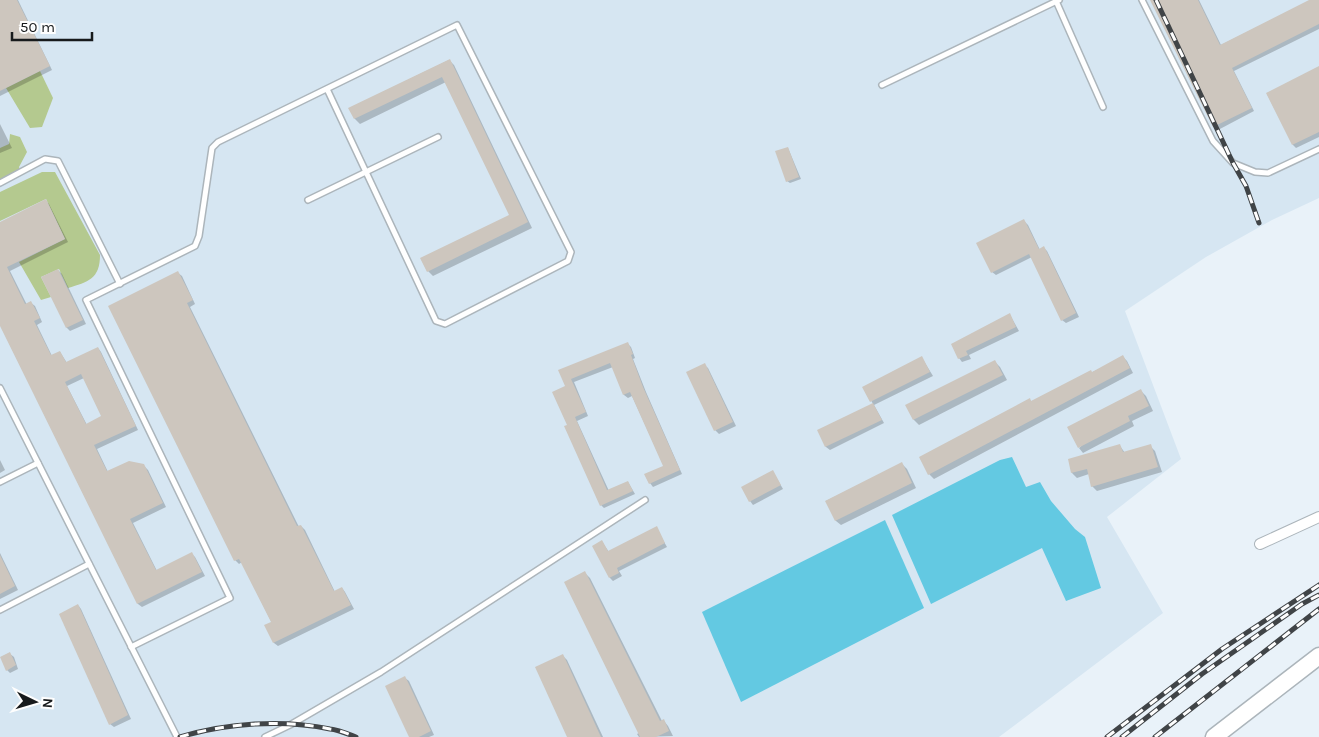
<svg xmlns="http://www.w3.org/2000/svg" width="1319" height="737" font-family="Karla,sans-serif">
  <rect width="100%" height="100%" fill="#e9f2f9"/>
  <!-- built -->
  <polygon fill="#d6e6f2" points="0,0 1319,0 1319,198 1272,220 1206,257 1125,311 1181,459 1107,517 1163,613 999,737 0,737"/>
  <!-- green -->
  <g fill="#b4c98f">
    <polygon points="40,71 53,98 42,127 30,128 6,88"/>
    <polygon points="10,134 20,137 27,152 19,167 20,170 0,180 0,148 9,144"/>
    <path d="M42,172H55L100,255C100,279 88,282 68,288L59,269L41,277L51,297L41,300L19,262L65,239L46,199L0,221V192Z"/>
  </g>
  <!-- water -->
  <g fill="#63c9e2">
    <polygon points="1012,457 1026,487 1040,482 1051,501 1075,529 1085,537 1101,588 1066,601 1042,548 931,604 892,515 1000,460"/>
    <polygon points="885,520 924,608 741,702 702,612"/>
  </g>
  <!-- shadow -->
  <g fill="#0003" fill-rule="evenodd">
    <polygon points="0,0 18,0 52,70 0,96"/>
    <polygon points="1152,0 1199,0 1221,45 1312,0 1319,0 1319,29 1234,71 1254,111 1218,130 1214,126"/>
    <polygon points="449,60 454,65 532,228 433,276 428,271 510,215 446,82 360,124 355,119 350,108"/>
    <polygon points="1319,68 1319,137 1296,148 1293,145 1267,94"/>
    <polygon points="0,124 12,148 0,153"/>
    <polygon points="788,148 801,179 790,183 787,181"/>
    <path d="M46,201L49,204L68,242L10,271L27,305L31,303L35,306L42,322L37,325L52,356L60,352L67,363L98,348L101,352L138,430L97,449L108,472L144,466L148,470L166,507L133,523L157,571L192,554L195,557L205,576L142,607L138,604L0,324V223ZM84,378L103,417L87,425L67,386Z"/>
    <polygon points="1024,221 1028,225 1040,250 1044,248 1047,251 1079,317 1066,323 1062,320 1032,257 996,275 992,272"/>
    <polygon points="58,270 62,274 86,324 70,331 67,328 43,278"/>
    <polygon points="178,273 182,276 195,304 190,307 299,527 301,526 305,530 335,592 342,588 345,592 354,609 278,646 274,643 266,626 272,623 242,562 239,564 235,560 110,307"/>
    <polygon points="1010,315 1019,331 969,355 971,359 962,362 959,358 953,344"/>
    <polygon points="628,344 631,347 635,358 633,359 646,392 682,474 653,487 650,483 664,466 632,396 628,398 624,395 613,367 574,382 588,416 577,421 609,491 628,482 635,494 604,508 601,505 568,425 566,387 560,371"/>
    <polygon points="1123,357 1127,361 1133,373 934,479 929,474 920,458 1030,400 1032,402"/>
    <polygon points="922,358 933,376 874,405 884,423 830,450 826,447 819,431 873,404 864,387"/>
    <polygon points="995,362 1000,367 1007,380 919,425 914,420 907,406"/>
    <polygon points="704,365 708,368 736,426 719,434 715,430"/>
    <polygon points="1141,391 1146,396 1153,411 1132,421 1134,426 1083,453 1079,448"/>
    <polygon points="1120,446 1125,453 1150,446 1155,451 1162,472 1097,491 1092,486 1089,474 1077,478 1072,473 1069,460"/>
    <polygon points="0,460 5,470 0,473"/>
    <polygon points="902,464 907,469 916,488 841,525 836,521 826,501"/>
    <polygon points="773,472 783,489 753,505 750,501"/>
    <polygon points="656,528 667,547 619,571 622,576 613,581 610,578 602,542 609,552"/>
    <polygon points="0,553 18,590 0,599"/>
    <polygon points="585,573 590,578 662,721 664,721 668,726 673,736 639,737 637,734 639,733"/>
    <polygon points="78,605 81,609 131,719 114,727 110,724"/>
    <polygon points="10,654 14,657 18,669 10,673 7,670"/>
    <polygon points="562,655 567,660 603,737 569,737"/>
    <polygon points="405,678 409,681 434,735 429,737 411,737"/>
  </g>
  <!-- building -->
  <g fill="#cdc6be" fill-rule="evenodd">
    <polygon points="0,0 17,0 50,66 0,91"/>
    <polygon points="1150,0 1198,0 1220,45 1309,0 1319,0 1319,24 1232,68 1252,108 1213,127"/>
    <polygon points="450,59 528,222 427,272 420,258 509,215 442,77 354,119 348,108"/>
    <polygon points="1319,66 1319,132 1292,145 1266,93"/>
    <polygon points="788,147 799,177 786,182 775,151"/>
    <path d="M46,199L65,239L7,267L25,304L31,301L40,318L34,321L51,355L60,351L66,362L98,347L136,426L94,445L107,471L129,461L144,464L163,503L130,519L156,570L192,552L202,572L137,604L0,326V222ZM81,374L101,416L86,424L65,382Z"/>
    <polygon points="1024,219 1039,249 1044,246 1076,313 1061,321 1029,254 991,273 976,243"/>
    <polygon points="58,269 83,320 66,328 41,277"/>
    <polygon points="178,271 193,300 187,303 297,526 301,525 334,591 342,587 351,605 273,643 264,625 271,622 239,559 234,561 108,306"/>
    <polygon points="1010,313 1016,327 966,351 968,355 958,359 951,344"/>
    <polygon points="628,342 633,354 631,355 643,387 680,470 649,484 644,474 663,466 630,392 623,395 610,363 571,379 586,412 575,417 607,490 628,481 633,491 600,506 564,426 567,425 552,392 565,386 558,370"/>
    <polygon points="1123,355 1130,368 928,475 919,457 1030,398 1031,401 1091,370 1092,372"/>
    <polygon points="922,356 930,372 870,402 862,387"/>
    <polygon points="995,360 1003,375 913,420 905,405"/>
    <polygon points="705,363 733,422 714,431 686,372"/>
    <polygon points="1141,389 1149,406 1128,416 1130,421 1078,448 1067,427"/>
    <polygon points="873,403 882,420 825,447 817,430"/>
    <polygon points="1120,444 1123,452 1151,444 1158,467 1091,487 1087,469 1071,473 1068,459"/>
    <polygon points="902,462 912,483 835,521 825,501"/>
    <polygon points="773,470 781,485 749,502 741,487"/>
    <polygon points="657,526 665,543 617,568 619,573 609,578 592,546 602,540 608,551"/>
    <polygon points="0,555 15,586 0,594"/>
    <polygon points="585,571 660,721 664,719 669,731 656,737 640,737 564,582"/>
    <polygon points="78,604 128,715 109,725 59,614"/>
    <polygon points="10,652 16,665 6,671 0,657"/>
    <polygon points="563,654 601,737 567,737 535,667"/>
    <polygon points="405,676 431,731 419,737 409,737 385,686"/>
  </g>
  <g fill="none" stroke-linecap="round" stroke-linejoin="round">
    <defs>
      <g id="lane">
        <polyline points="1142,0 1213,141 1233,163 1255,172 1268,173 1319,149"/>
        <polyline points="1056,1 1103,107"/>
        <polyline points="882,85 1059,0"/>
        <polyline points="0,183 45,159 58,161 120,284"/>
        <polyline points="308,200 438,137"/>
        <polyline points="0,388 177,737"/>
        <polyline points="0,482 38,463"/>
        <polyline points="0,610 89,564"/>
        <polyline points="131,647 230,598 86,300 195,246 199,236 212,148 218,142 457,25 571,252 568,261 445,324 436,321 327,89"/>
        <polyline points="265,737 290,725 381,672 645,500"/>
      </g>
      <polyline id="street" points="1260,544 1319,517"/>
      <polyline id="primary" points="1214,737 1319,656"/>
    </defs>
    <!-- lane casing -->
    <use href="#lane" stroke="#acb5bb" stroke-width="8"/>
    <!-- street casing -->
    <use href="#street" stroke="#acb5bb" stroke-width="12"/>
    <!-- primary casing -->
    <use href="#primary" stroke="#acb5bb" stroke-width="19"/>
    <!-- lane -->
    <use href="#lane" stroke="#fff" stroke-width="5"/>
    <!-- street -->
    <use href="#street" stroke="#fff" stroke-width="10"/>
    <!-- primary -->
    <use href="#primary" stroke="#fff" stroke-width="16"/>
    <defs>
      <g id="rail">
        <polyline points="1156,0 1233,163 1246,186 1259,223"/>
        <path d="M180,737C226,723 283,719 330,729C339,730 348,734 356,737"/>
        <polyline points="1107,737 1222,649 1319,585"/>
        <polyline points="1122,737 1202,674 1302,604 1319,595"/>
        <polyline points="1155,737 1319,609"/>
      </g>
    </defs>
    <!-- rail casing -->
    <use href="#rail" stroke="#404447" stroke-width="5"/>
    <!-- rail -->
    <use href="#rail" stroke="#fefefe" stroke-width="3" stroke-dasharray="9" stroke-linecap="butt"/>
  </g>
  <!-- north arrow -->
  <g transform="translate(35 702) rotate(95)" stroke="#fefefe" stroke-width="4" paint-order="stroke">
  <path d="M0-4L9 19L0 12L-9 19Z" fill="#171a1c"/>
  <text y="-8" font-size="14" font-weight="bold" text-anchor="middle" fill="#171a1c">N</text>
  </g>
  <!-- scale -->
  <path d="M12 32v8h80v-8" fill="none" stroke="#171a1c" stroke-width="2.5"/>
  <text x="20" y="32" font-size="15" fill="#171a1c" stroke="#fefefe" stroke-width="4" paint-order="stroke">50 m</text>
</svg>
